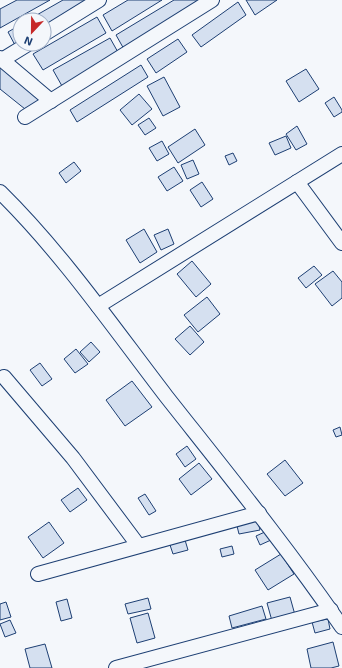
<svg xmlns="http://www.w3.org/2000/svg" width="342" height="668" font-family="'Exo 2',sans-serif">
  <rect width="100%" height="100%" fill="#f4f7fb"/>
  <!-- building -->
  <g fill="#d5e0f0" stroke="#1d3f73">
    <polygon points="17,0 50,0 0,28 0,9"/>
    <polygon points="63,0 85,0 88,6 44,31 44,20 28,20"/>
    <polygon points="128,0 162,0 112,31 103,15"/>
    <polygon points="174,0 208,0 125,51 116,35"/>
    <polygon points="246,0 277,0 255,15"/>
    <polygon points="238,2 246,15 201,47 192,35"/>
    <polygon points="97,17 106,33 43,70 33,54"/>
    <polygon points="20,25 20,44 16,47 8,32"/>
    <polygon points="110,38 119,54 62,86 53,70"/>
    <polygon points="178,39 187,52 156,73 147,59"/>
    <polygon points="0,65 41,98 30,113 0,89"/>
    <polygon points="141,65 148,77 77,122 70,110"/>
    <polygon points="306,69 319,89 299,102 286,81"/>
    <polygon points="164,77 180,107 163,116 147,86"/>
    <polygon points="139,94 152,109 132,125 120,110"/>
    <polygon points="334,97 342,110 342,112 334,117 325,103"/>
    <polygon points="149,118 156,128 145,135 138,125"/>
    <polygon points="297,126 307,144 296,150 286,134"/>
    <polygon points="195,129 205,145 178,163 168,147"/>
    <polygon points="286,136 291,148 275,155 269,143"/>
    <polygon points="162,141 169,154 157,161 149,148"/>
    <polygon points="233,153 237,161 229,165 225,156"/>
    <polygon points="193,160 199,174 187,179 181,165"/>
    <polygon points="74,162 81,171 66,183 59,173"/>
    <polygon points="174,167 183,181 167,191 158,177"/>
    <polygon points="202,182 213,199 201,207 190,190"/>
    <polygon points="144,229 157,252 140,263 126,240"/>
    <polygon points="168,229 174,244 161,250 154,235"/>
    <polygon points="192,261 211,284 196,297 177,274"/>
    <polygon points="314,266 322,275 306,288 298,278"/>
    <polygon points="333,271 342,282 342,298 332,306 315,284"/>
    <polygon points="207,297 220,314 198,332 184,315"/>
    <polygon points="190,326 204,342 190,355 175,339"/>
    <polygon points="91,342 100,352 89,362 80,352"/>
    <polygon points="76,349 88,364 75,373 64,359"/>
    <polygon points="40,363 52,379 42,386 30,370"/>
    <polygon points="132,381 152,407 125,426 106,400"/>
    <polygon points="340,427 342,435 336,437 333,430"/>
    <polygon points="187,446 196,459 185,467 176,454"/>
    <polygon points="285,460 303,483 285,496 267,474"/>
    <polygon points="199,463 212,479 191,495 179,479"/>
    <polygon points="78,488 87,500 70,512 61,500"/>
    <polygon points="145,494 156,511 149,515 138,498"/>
    <polygon points="257,518 260,530 239,534 236,522"/>
    <polygon points="49,522 64,543 43,558 28,537"/>
    <polygon points="267,531 271,540 260,545 256,536"/>
    <polygon points="185,540 188,550 173,554 170,545"/>
    <polygon points="232,546 234,554 222,557 220,549"/>
    <polygon points="281,554 294,574 268,590 255,570"/>
    <polygon points="290,597 295,615 272,621 267,603"/>
    <polygon points="148,598 151,609 128,614 125,604"/>
    <polygon points="67,599 72,618 61,621 56,602"/>
    <polygon points="6,602 11,617 0,620 0,604"/>
    <polygon points="262,606 266,619 232,628 229,616"/>
    <polygon points="148,613 155,638 137,643 130,618"/>
    <polygon points="328,619 330,629 315,633 312,622"/>
    <polygon points="10,620 16,633 5,637 0,624"/>
    <polygon points="333,642 339,666 331,668 311,668 307,649"/>
    <polygon points="45,644 52,668 30,668 25,649"/>
  </g>
  <g fill="none" stroke-linecap="round" stroke-linejoin="round">
    <defs>
      <g id="street">
        <polyline points="44,34 99,0"/>
        <polyline points="0,58 51,101"/>
        <polyline points="2,60 28,44"/>
        <polyline points="25,117 212,0"/>
        <polyline points="297,182 342,243"/>
        <path d="M0,192C62,253 113,327 166,396C226,472 287,547 342,627"/>
        <polyline points="98,306 342,154"/>
        <polyline points="4,377 73,458 138,545"/>
        <polyline points="38,574 259,513"/>
        <polyline points="116,668 331,610"/>
      </g>
    </defs>
    <!-- street casing -->
    <use href="#street" stroke="#1d3f73" stroke-width="16"/>
    <!-- street -->
    <use href="#street" stroke="#f4f7fb" stroke-width="14"/>
  </g>
  <!-- north arrow -->
  <g transform="translate(32 32) rotate(202)"><circle r="19" fill="#f4f7fb" stroke="#9eadc5"/>
  <path d="M0-3L7 15L0 10L-7 15Z" fill="#c62828"/>
  <text y="-6" font-size="11" font-weight="bold" text-anchor="middle" fill="#1d3f73">N</text>
  </g>
</svg>
